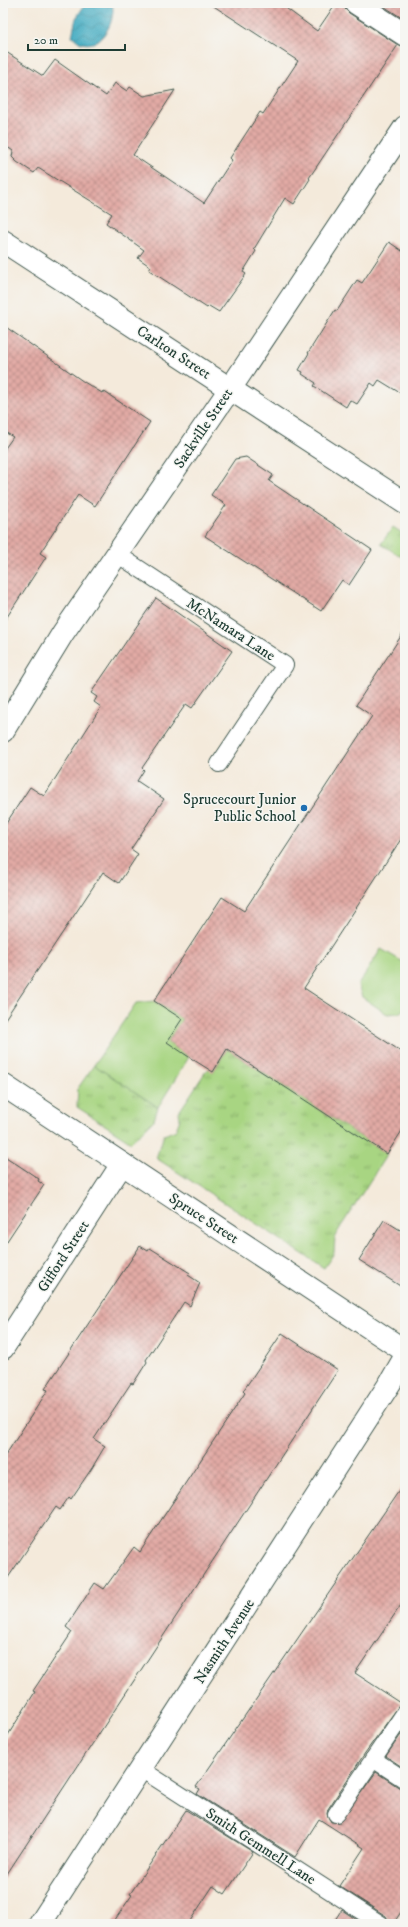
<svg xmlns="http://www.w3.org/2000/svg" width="408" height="1927" font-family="'IM FELL DW Pica',serif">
  <defs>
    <pattern id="grass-tufts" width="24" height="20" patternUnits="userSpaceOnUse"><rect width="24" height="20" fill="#a8d582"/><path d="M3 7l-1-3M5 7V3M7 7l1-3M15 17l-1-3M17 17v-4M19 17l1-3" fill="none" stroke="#88ae6b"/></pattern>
    <pattern id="water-waves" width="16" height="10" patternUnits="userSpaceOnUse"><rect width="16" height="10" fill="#42abc1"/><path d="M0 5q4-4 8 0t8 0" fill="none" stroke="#378c9e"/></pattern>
    <pattern id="building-cross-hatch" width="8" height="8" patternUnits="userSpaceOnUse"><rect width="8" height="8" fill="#e2aaa5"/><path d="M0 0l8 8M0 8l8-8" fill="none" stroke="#b78c87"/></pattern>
  </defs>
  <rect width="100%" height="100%" fill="#f6f6f2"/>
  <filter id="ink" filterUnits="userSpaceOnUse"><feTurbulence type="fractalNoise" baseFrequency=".025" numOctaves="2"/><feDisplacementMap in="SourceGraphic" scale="8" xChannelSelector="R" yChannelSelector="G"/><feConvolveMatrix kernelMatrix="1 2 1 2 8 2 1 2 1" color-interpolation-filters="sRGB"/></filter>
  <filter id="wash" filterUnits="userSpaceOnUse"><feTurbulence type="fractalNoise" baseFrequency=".012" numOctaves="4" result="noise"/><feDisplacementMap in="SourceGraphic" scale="16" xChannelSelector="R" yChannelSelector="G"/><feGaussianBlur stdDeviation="0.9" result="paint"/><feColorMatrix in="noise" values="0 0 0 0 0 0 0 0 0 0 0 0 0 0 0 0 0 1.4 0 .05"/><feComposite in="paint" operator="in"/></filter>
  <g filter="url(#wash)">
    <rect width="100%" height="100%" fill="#f4eadb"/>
    <!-- grass -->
    <g fill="url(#grass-tufts)" stroke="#64895b">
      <polygon points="393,527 405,535 405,559 381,544"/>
      <polygon points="227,1049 387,1154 335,1236 334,1253 324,1268 156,1158 164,1135 176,1130 180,1119 179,1112 208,1068 213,1072"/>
      <polygon points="94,1065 158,1107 154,1120 131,1142 77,1107 78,1088"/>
    </g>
    <!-- green -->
    <g fill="#a8d582" stroke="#64895b">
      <polygon points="381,949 405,963 405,1008 399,1013 387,1014 362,997 358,985"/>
      <polygon points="154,1001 182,1019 167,1042 189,1057 158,1107 94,1065 136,1003"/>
    </g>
    <!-- water -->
    <path fill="url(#water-waves)" stroke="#30747a" d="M86,3H112C117,20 102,49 82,43C78,42 75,38 72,36L76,18Z"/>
    <g id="blocks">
      <!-- building -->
      <g fill="url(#building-cross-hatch)">
        <polygon points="209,3 279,3 317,31 336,3 344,3 345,9 349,13 398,45 309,178 310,179 294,204 285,198 254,249 256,251 243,272 246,274 219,312 209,306 207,308 149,270 151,267 138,258 144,250 106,223 112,214 38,168 34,173 17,162 12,157 13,151 3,144 3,50 43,76 55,60 106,96 115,83 127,91 130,87 144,96 175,90 133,155 204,203 232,160 230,158 260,112 263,114 298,61"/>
        <polygon points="379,3 405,3 405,20"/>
        <polygon points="389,242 405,253 405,396 379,380 375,386 371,383 357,404 350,400 346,407 314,386 316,383 302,374 303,372 299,370 309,353 308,353 335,310 337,311 357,280 362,283"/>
        <polygon points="3,325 84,382 102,393 103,391 150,422 95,506 78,495 40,553 46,557 3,623 3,451 13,437 3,431"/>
        <polygon points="246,457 273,475 269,481 372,550 349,585 342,580 321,611 205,536 226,505 211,495 235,459"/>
        <polygon points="156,598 232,651 192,708 186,704 142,768 144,770 137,781 164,799 131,849 138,854 119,883 103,872 3,1022 3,828 30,787 44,796 101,707 94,702 97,697 91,693"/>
        <polygon points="405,630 405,833 304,988 405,1054 405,1126 387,1154 227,1049 213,1072 189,1057 167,1042 182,1019 154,1001 222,897 244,911 372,716 356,705"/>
        <polygon points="3,1155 39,1179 38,1181 44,1185 3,1247"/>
        <polygon points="384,1220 405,1233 405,1289 359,1260"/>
        <polygon points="140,1246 148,1251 150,1248 190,1273 188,1275 200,1283 190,1306 184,1302 146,1360 147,1362 133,1384 131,1383 94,1439 105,1446 92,1468 71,1499 69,1497 60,1510 56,1507 3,1585 3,1459 48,1390 45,1389"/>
        <polygon points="282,1333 338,1370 3,1880 3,1743 35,1692 33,1691 72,1632 66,1627 95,1583 104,1589 134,1547 140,1552 245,1393 243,1391"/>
        <polygon points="405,1482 405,1599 355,1673 401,1703 365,1753 328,1809 327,1814 331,1822 340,1822 376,1772 400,1788 405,1789 405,1906 393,1924 390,1924 386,1916 339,1886 364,1848 319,1819 295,1857 197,1794 200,1789 196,1787"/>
        <polygon points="405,1729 405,1769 386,1756"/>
        <polygon points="186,1810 253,1852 225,1894 213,1886 188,1924 112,1924 132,1895 130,1894"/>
        <polygon points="342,1910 363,1924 333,1924"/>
      </g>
    </g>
  </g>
  <g filter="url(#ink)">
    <use href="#blocks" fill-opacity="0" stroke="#3f574d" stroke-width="1"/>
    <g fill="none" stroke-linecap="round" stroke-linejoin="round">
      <defs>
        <g id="service">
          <polyline points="117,554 285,665 219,764"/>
          <polyline points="373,1759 405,1780"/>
          <polyline points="141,1769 381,1924"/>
          <polyline points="336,1814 405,1712"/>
        </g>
        <g id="minor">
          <polyline points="356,3 405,35"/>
          <polyline points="3,241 405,503"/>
          <polyline points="3,731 63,633 230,389 405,127"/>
          <polyline points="3,1085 405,1351"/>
          <polyline points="3,1348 122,1164"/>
          <polyline points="40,1924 390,1383 405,1357"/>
        </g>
      </defs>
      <!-- service casing -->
      <use href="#service" stroke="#3f574d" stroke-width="18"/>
      <!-- minor casing -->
      <use href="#minor" stroke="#3f574d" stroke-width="24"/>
      <!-- service -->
      <use href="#service" stroke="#fff" stroke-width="16"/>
      <!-- minor -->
      <use href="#minor" stroke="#fff" stroke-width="22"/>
      <!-- tram -->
      <polyline stroke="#1f3d34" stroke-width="1" points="3,1918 13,1924"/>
    </g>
  </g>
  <!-- markers -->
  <circle fill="#1f6fb2" stroke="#f6f6f2" stroke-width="1.5" cx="304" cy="808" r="4"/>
  <g text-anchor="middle" stroke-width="3" stroke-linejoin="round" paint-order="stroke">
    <!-- street labels -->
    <g font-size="15" fill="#1f3d34" stroke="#f6f6f2">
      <text transform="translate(174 352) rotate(33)" y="5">Carlton Street</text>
      <text transform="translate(203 428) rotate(-56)" y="5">Sackville Street</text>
      <text transform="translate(231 629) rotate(33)" y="5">McNamara Lane</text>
      <text transform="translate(204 1218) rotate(33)" y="5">Spruce Street</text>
      <text transform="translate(63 1256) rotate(-57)" y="5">Gifford Street</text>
      <text transform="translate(224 1641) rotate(-57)" y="5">Nasmith Avenue</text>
      <text transform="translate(261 1846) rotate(33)" y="5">Smith Gemmell Lane</text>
    </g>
    <!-- poi labels -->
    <g font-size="15" fill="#1f3d34" stroke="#f6f6f2" text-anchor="end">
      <text x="296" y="804">Sprucecourt Junior<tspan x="296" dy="17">Public School</tspan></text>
    </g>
  </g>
  <!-- margin -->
  <rect width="408" height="1927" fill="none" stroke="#f6f6f2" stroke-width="16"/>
  <!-- scale -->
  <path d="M28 44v6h97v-6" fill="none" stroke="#1f3d34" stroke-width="2"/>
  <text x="34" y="44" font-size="12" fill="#1f3d34" stroke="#f6f6f2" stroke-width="3" paint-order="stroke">20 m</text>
</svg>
